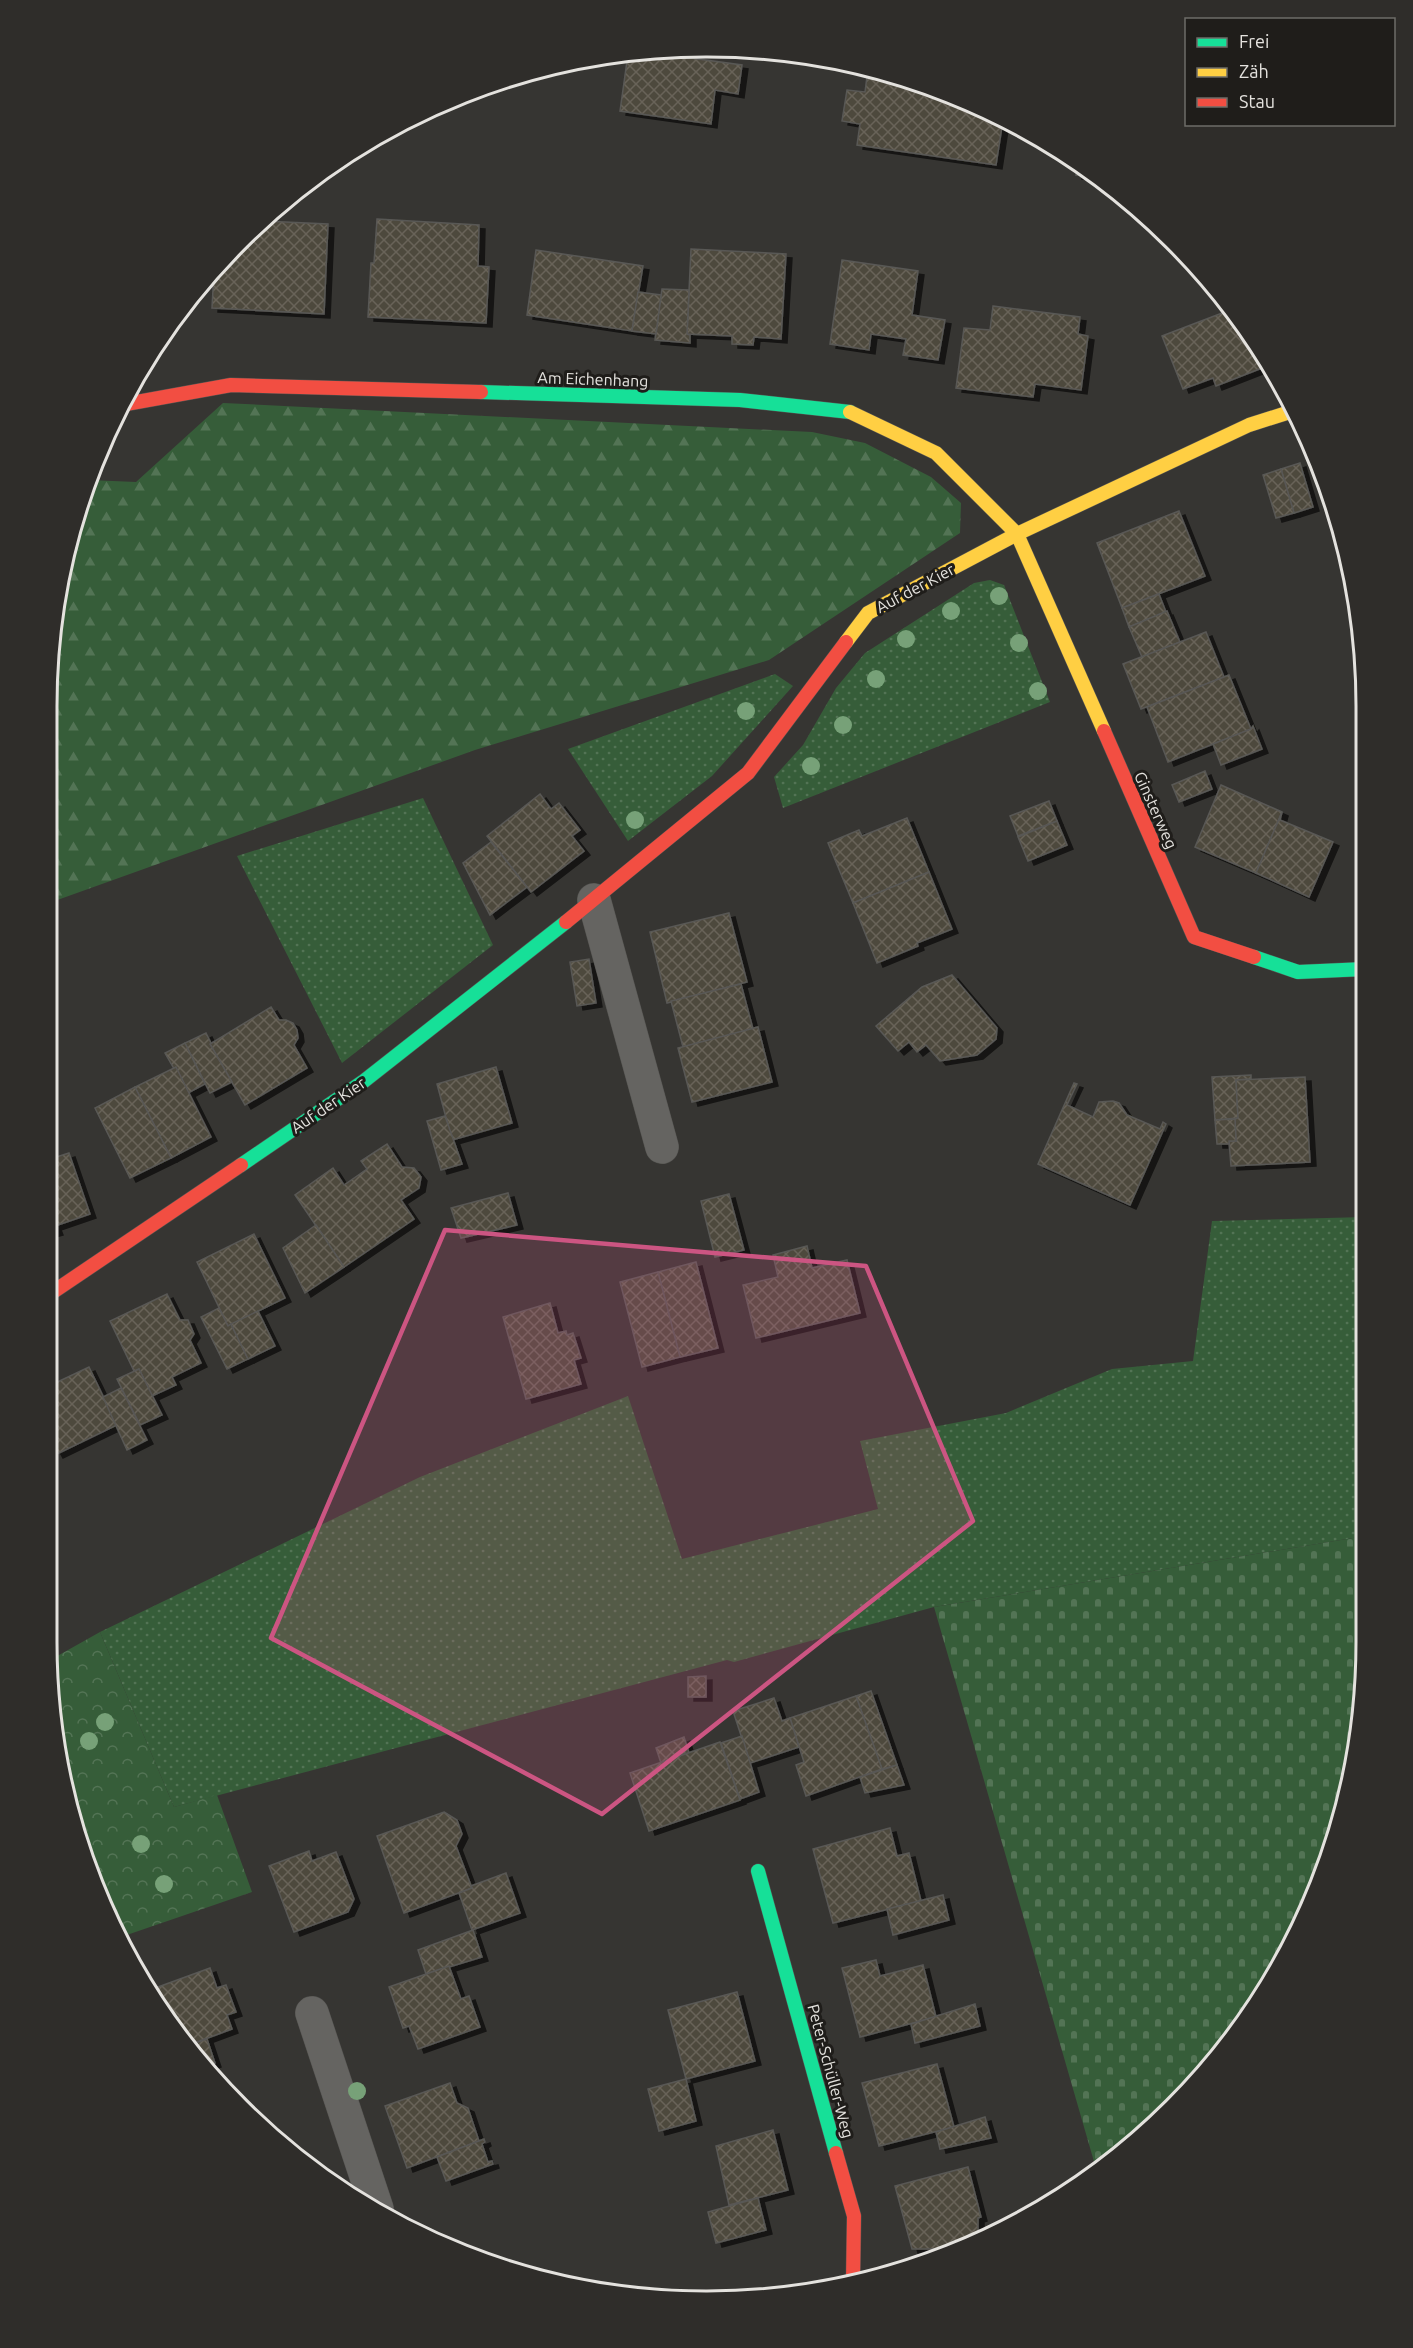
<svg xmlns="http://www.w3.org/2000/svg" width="1413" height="2348" font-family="Ubuntu,sans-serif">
  <defs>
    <pattern id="grass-dots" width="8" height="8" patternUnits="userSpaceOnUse" patternTransform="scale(1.5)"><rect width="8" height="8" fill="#365d39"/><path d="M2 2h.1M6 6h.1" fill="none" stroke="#537455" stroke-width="1.8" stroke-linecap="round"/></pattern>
    <pattern id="forest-firs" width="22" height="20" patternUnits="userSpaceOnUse" patternTransform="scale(1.5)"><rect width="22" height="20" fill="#365d39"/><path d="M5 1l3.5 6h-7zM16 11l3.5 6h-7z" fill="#537455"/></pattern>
    <pattern id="cemetery-stones" width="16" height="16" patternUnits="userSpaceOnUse" patternTransform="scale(1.5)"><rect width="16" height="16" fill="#365d39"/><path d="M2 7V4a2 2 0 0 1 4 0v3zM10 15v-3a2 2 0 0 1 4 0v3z" fill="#537455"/></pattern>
    <pattern id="park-crowns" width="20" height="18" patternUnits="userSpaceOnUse" patternTransform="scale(1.5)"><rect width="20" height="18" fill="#365d39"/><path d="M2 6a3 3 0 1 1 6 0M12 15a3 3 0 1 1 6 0" fill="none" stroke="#537455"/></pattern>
    <pattern id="building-cross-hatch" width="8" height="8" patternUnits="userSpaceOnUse" patternTransform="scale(1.5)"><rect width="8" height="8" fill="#4e493e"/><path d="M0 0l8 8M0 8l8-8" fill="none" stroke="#676359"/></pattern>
    <filter id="shadow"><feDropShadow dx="6" dy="4" stdDeviation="0" flood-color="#0009"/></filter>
  </defs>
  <rect width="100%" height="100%" fill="#363532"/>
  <!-- grass -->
  <g fill="url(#grass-dots)">
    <polygon points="990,580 1004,585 1050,702 783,808 774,777 803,745 836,688 865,653 974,583"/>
    <polygon points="775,674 793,686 712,776 628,841 568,749"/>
    <polygon points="423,798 493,945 342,1063 237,856"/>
    <polygon points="1365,1217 1365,1536 934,1607 734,1662 727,1660 174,1807 100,1632 420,1477 628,1396 682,1559 878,1509 860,1441 1006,1413 1112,1369 1193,1361 1212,1221"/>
  </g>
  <!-- forest -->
  <polygon fill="url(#forest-firs)" points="223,403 812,432 865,443 931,477 961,503 960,533 769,660 475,750 49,903 48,663 82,494 89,480 136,482"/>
  <!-- cemetery -->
  <polygon fill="url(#cemetery-stones)" points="1365,1536 1365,1685 1331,1854 1255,2008 1173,2108 1108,2165 1097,2172 934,1607"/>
  <!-- park -->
  <polygon fill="url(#park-crowns)" points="100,1632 174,1807 217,1795 252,1892 118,1938 81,1853 52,1728 52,1659"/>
  <!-- building -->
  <g fill="url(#building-cross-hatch)" stroke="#595855" stroke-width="1.5" filter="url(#shadow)">
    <polygon points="686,49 684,57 742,65 738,94 715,90 711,124 620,111 628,54"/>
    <polygon points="868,69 959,97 1003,120 996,165 857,145 860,124 842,121 847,90 865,92"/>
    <polygon points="1078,162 1096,177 1076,175"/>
    <polygon points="377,219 479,225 478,266 489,267 486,323 368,317 371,263 374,263"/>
    <polygon points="263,221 328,224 324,314 212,308 214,271 240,240"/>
    <polygon points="691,249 786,254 781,339 754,337 753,345 732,344 732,336 687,334"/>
    <polygon points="536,250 643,266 632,331 527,315"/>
    <polygon points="842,260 918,271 912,315 945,320 938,360 903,355 906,339 871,334 869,350 830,344"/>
    <polygon points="662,289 689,290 687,334 690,335 690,343 655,340"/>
    <polygon points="638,292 661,295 656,334 632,331"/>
    <polygon points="993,306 1080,317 1078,334 1088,336 1081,390 1035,384 1033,397 956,388 964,328 990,330"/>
    <polygon points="1230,310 1242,340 1250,338 1262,368 1216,386 1213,378 1183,389 1162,336"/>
    <polygon points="1300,463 1313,507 1294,513 1281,469"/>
    <polygon points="1281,469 1294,513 1276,518 1263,475"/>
    <polygon points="1179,511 1205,576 1122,608 1097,543"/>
    <polygon points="1343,533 1349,566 1341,567 1337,534"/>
    <polygon points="1159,594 1166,612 1129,627 1122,608"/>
    <polygon points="1167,611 1180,642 1142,657 1129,627"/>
    <polygon points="1206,632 1224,677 1141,709 1123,664"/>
    <polygon points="1229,675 1251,729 1168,762 1147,707"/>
    <polygon points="1253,726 1262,749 1221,765 1213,744 1251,729"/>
    <polygon points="1205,771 1212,789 1179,802 1172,785"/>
    <polygon points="1221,785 1282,812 1256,873 1195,847"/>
    <polygon points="540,794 551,809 559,803 580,830 572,836 584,851 531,892 487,836"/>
    <polygon points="1049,801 1057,821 1018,836 1010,816"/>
    <polygon points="1282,812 1280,820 1333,842 1309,897 1256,873"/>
    <polygon points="907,818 929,872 853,903 828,843 859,830 862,836"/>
    <polygon points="1057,821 1067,845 1028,861 1018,837"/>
    <polygon points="491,842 527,887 490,915 463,863"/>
    <polygon points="929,872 952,929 917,943 918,946 877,963 853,903"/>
    <polygon points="729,913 747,982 667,1003 650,932"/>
    <polygon points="589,959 596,1003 577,1006 570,962"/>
    <polygon points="952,975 997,1028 996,1039 977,1055 940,1061 926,1045 917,1052 909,1042 898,1051 876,1026 922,987"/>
    <polygon points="741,984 753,1029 683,1047 671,1001"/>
    <polygon points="271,1007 279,1020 286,1020 293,1023 297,1030 298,1038 294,1045 307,1068 245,1105 210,1044"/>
    <polygon points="758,1027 772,1082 692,1102 678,1048"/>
    <polygon points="206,1033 211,1043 210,1044 232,1082 210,1093 185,1043"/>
    <polygon points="185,1043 205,1084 188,1093 165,1053"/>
    <polygon points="176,1067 211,1137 171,1158 135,1087"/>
    <polygon points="496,1067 512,1123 452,1140 437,1084"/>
    <polygon points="1251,1075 1251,1079 1236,1080 1238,1118 1215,1120 1212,1077"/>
    <polygon points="1305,1077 1310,1162 1231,1166 1229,1141 1236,1141 1235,1119 1238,1118 1236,1080"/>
    <polygon points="1074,1083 1077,1084 1067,1105 1093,1117 1099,1102 1113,1101 1119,1103 1127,1115 1160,1129 1163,1122 1166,1124 1130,1205 1038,1164"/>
    <polygon points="135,1087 171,1158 130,1178 95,1108"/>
    <polygon points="445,1116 462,1164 441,1170 427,1121"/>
    <polygon points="1235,1119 1236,1141 1229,1141 1229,1144 1217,1144 1215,1120"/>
    <polygon points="387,1144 402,1167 414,1168 421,1177 419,1188 401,1200 414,1219 344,1267 295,1195 333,1168 344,1185 367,1169 361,1161"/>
    <polygon points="69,1153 90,1214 55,1226 57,1231 50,1233 50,1159"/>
    <polygon points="508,1193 517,1225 461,1238 451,1208"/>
    <polygon points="729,1194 744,1250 715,1257 701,1201"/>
    <polygon points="316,1225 344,1267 305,1293 283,1248"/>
    <polygon points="254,1234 285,1298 228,1326 197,1262"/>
    <polygon points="807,1246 812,1268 847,1260 860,1313 756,1338 743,1285 778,1277 773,1255"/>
    <polygon points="696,1262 718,1348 680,1357 658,1272"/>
    <polygon points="658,1272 680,1357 642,1367 620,1282"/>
    <polygon points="167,1294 180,1320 188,1320 194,1334 190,1340 201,1363 172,1377 176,1385 152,1396 139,1369 134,1371 110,1321"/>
    <polygon points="550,1303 558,1333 566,1331 567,1335 573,1333 581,1358 574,1360 581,1384 526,1399 503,1317"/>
    <polygon points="219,1308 228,1326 231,1324 248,1359 227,1369 201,1317"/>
    <polygon points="258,1311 275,1346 248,1359 231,1324"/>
    <polygon points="89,1367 117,1425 57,1454 51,1443 51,1385"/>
    <polygon points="139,1369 162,1415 140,1425 117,1379"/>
    <polygon points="121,1388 147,1440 127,1450 103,1397"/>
    <polygon points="706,1676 706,1697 688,1697 688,1677"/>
    <polygon points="871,1691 897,1765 882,1769 856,1696"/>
    <polygon points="856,1696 882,1769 806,1796 796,1765 804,1762 790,1718"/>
    <polygon points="774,1698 782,1721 790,1718 799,1747 750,1763 733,1711"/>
    <polygon points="742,1736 759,1792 740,1799 721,1743"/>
    <polygon points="684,1737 689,1753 661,1763 656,1748"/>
    <polygon points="720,1742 740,1800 649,1831 630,1773"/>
    <polygon points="897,1765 904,1785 865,1793 860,1777"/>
    <polygon points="444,1812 457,1820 462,1834 456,1846 472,1888 404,1913 377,1836"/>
    <polygon points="890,1828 897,1856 909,1853 921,1901 833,1923 813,1849"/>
    <polygon points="309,1851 312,1861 336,1852 354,1899 348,1912 294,1932 269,1866"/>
    <polygon points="506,1873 520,1913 472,1930 459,1893 472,1888 471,1886"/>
    <polygon points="943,1895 949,1920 893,1935 887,1909"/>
    <polygon points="473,1930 482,1957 426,1974 418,1950"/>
    <polygon points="876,1960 880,1976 923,1965 936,2017 860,2037 842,1968"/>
    <polygon points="449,1966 461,1999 469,1996 480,2027 418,2049 409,2026 403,2028 389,1987"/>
    <polygon points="210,1968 217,1988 226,1985 236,2012 227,2015 232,2029 186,2046 150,1990"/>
    <polygon points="737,1992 755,2061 686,2079 668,2010"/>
    <polygon points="975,2004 980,2026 915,2043 911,2024"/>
    <polygon points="207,2039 215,2063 204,2067 186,2046"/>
    <polygon points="937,2064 954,2127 879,2146 862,2083"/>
    <polygon points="686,2079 696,2121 659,2131 648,2089"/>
    <polygon points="450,2083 457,2103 468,2108 479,2141 407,2168 385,2106"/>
    <polygon points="985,2117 991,2138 940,2149 936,2132"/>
    <polygon points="773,2130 788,2190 729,2205 716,2146"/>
    <polygon points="484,2139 485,2142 482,2144 488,2162 492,2161 493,2164 446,2181 437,2157"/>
    <polygon points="968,2167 981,2217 978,2218 978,2242 960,2249 912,2249 895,2186"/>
    <polygon points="758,2198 766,2230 716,2243 708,2212"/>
  </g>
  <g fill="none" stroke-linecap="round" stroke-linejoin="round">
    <defs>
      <g id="street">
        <polyline points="594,900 662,1147"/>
        <polyline points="312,2013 377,2209"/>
      </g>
      <g id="fast">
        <polyline points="481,392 740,400 850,412"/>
        <polyline points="1254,957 1298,972 1365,969"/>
        <polyline points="241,1165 364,1081 566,922"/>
        <polyline points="758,1871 836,2153"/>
      </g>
      <g id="slow">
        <polyline points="850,412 936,453 1017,534 1104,731"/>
        <polyline points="846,642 868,613 1017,534 1249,425 1293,411"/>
      </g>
      <g id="jam">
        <polyline points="126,404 231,385 481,392"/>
        <polyline points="1104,731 1194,937 1254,957"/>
        <polyline points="566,922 748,773 846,642"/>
        <polyline points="50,1294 241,1165"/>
        <polyline points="836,2153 854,2216 853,2282"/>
      </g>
    </defs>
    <!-- street casing -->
    <use href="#street" stroke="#555451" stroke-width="34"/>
    <!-- fast casing -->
    <use href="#fast" stroke="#555451" stroke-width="15"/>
    <!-- slow casing -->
    <use href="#slow" stroke="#555451" stroke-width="15"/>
    <!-- jam casing -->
    <use href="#jam" stroke="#555451" stroke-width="15"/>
    <!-- street -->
    <use href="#street" stroke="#656461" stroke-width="33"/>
    <!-- fast -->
    <use href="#fast" stroke="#16e098" stroke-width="14"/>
    <!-- slow -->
    <use href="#slow" stroke="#ffcf43" stroke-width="14"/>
    <!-- jam -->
    <use href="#jam" stroke="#f24e42" stroke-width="14"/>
  </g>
  <!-- trees -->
  <g fill="#77a178">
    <circle cx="999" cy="596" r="9"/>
    <circle cx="951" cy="611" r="9"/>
    <circle cx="906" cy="639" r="9"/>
    <circle cx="1019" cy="643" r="9"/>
    <circle cx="876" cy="679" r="9"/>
    <circle cx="1038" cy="691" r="9"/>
    <circle cx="746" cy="711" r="9"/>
    <circle cx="843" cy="725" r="9"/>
    <circle cx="811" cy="766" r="9"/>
    <circle cx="635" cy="820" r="9"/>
    <circle cx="105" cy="1722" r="9"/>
    <circle cx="89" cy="1741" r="9"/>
    <circle cx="141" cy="1844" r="9"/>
    <circle cx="164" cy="1884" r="9"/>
    <circle cx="357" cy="2091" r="9"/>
  </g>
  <!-- marked area -->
  <path fill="#cc5582" fill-opacity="0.2" stroke="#cc5582" stroke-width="4.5" stroke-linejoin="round" d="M445,1230L866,1266L973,1521L602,1814L271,1638Z"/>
  <g text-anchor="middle" stroke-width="6" stroke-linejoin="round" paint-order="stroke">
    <!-- street labels -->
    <g font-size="16" fill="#e4e2de" stroke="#1f1d1a">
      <text transform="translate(593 379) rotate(2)" y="6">Am Eichenhang</text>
      <text transform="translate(915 588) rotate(-28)" y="6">Auf der Kier</text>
      <text transform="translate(1156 810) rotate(66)" y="6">Ginsterweg</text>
      <text transform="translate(328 1105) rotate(-34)" y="6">Auf der Kier</text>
      <text transform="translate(831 2071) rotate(75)" y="6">Peter-Schüller-Weg</text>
    </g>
  </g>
  <!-- crop -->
  <path d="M0 0H1413V2348H0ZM706 57H707A649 649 0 0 1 1356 706V1642A649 649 0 0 1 707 2291H706A649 649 0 0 1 57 1642V706A649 649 0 0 1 706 57Z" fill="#2f2d2a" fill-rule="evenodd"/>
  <path fill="none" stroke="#e4e2de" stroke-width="3" d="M706 57H707A649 649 0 0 1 1356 706V1642A649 649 0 0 1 707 2291H706A649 649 0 0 1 57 1642V706A649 649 0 0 1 706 57Z"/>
  <!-- legend -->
  <rect x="1185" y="18" width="210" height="108" fill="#1f1d1a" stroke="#6e6c68" stroke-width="1.5"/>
  <rect x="1197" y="38" width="30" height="9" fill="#16e098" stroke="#6e6c68" stroke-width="1.5"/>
  <text x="1239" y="48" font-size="18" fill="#e4e2de">Frei</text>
  <rect x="1197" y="68" width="30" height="9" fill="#ffcf43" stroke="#6e6c68" stroke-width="1.5"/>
  <text x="1239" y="78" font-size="18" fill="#e4e2de">Zäh</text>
  <rect x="1197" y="98" width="30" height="9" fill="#f24e42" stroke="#6e6c68" stroke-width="1.5"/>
  <text x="1239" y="108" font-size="18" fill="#e4e2de">Stau</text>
</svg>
